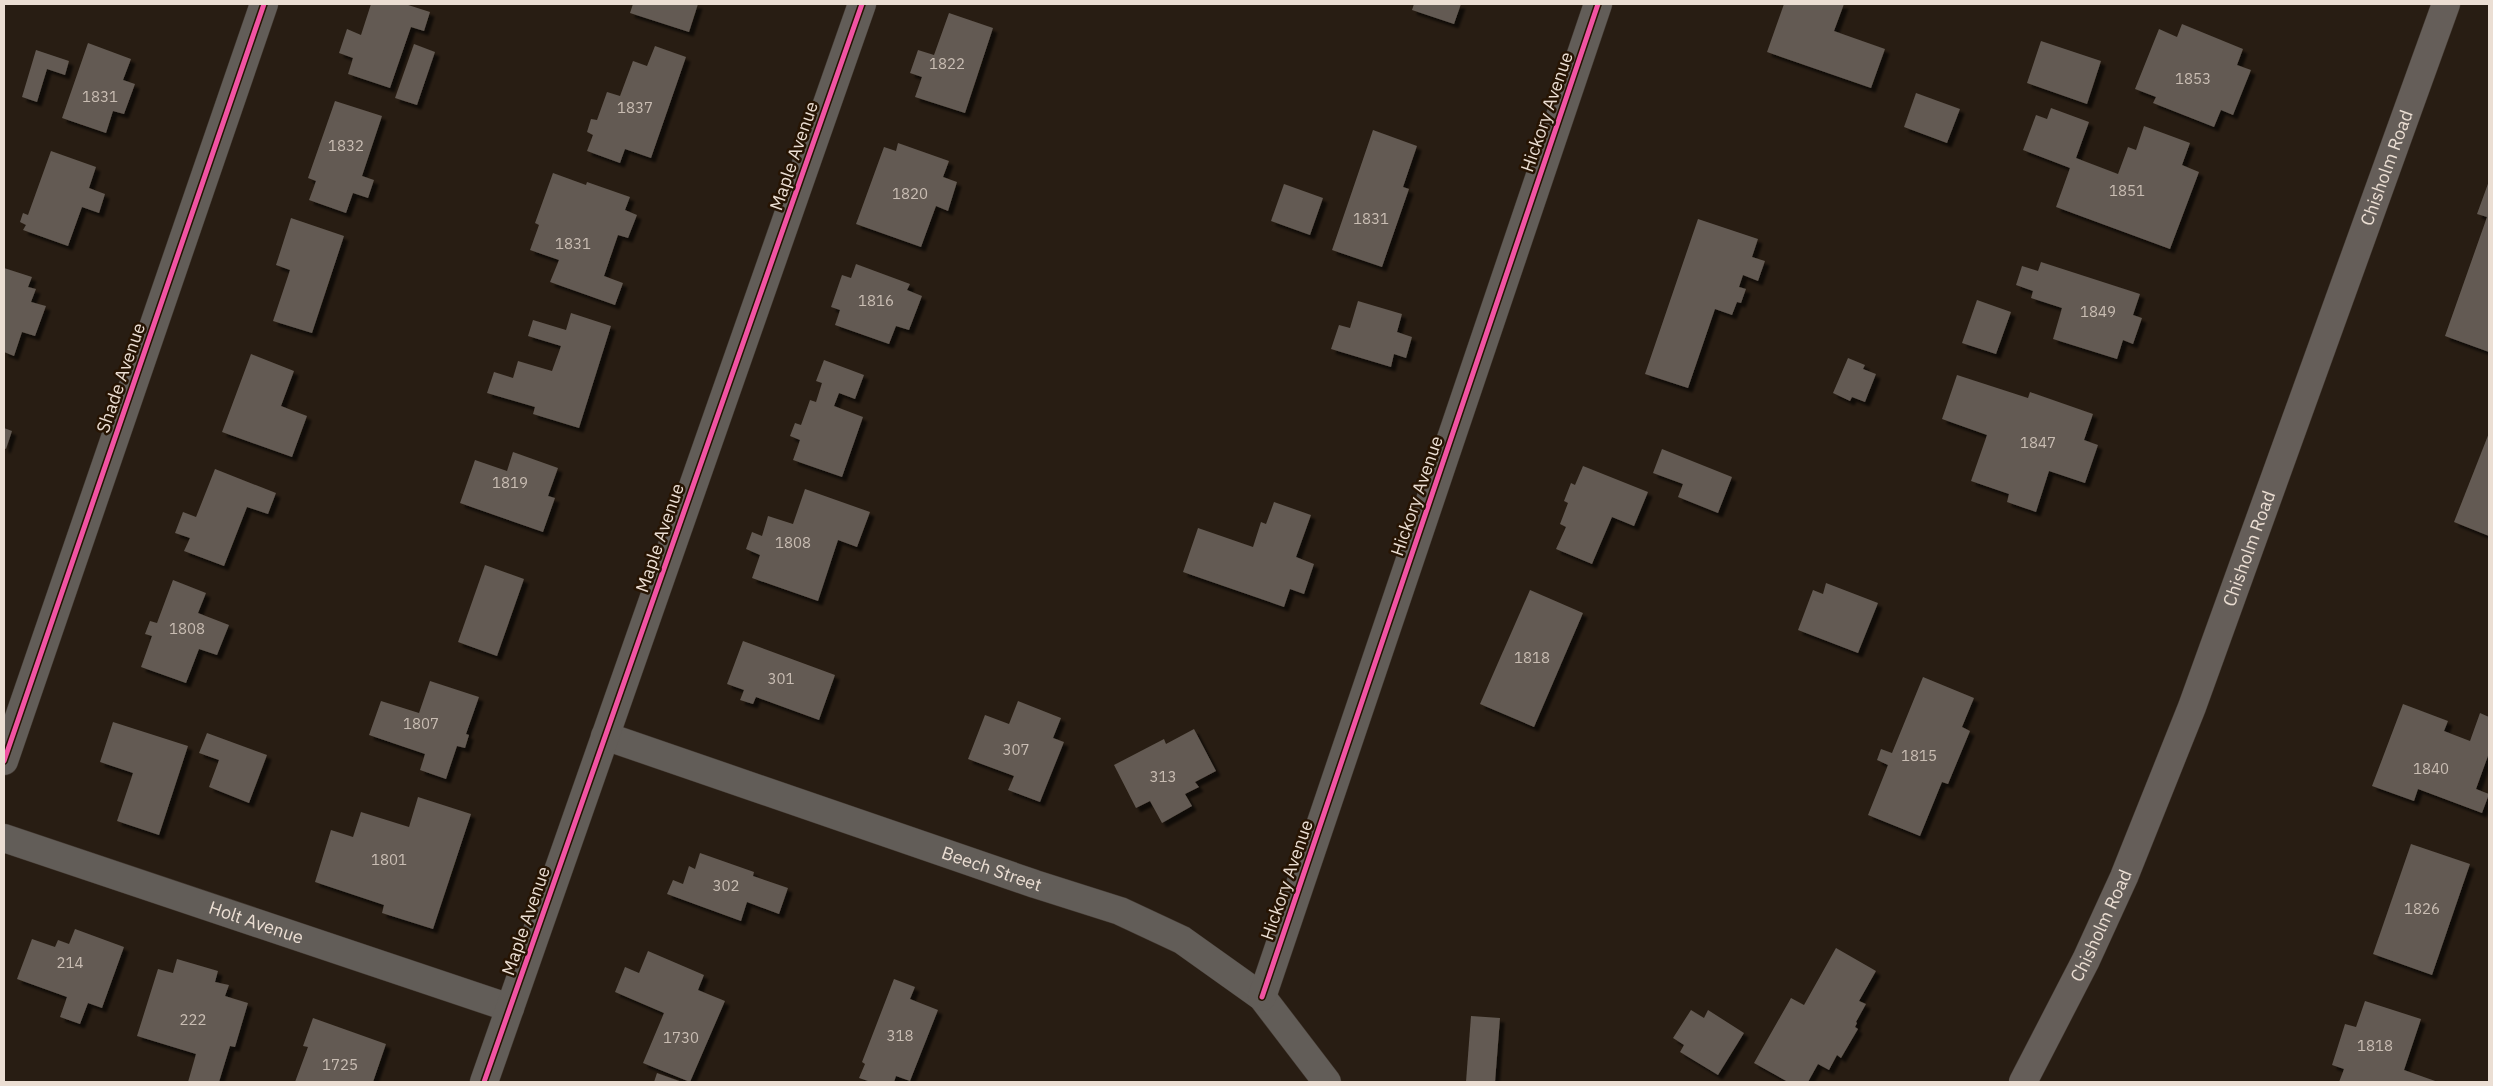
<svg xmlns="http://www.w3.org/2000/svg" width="2493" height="1086" font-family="'IBM Plex Sans',sans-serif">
  <defs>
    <filter id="shadow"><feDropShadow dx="4.5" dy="4.5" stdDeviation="1" flood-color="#0009"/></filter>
  </defs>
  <rect width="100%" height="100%" fill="#281d13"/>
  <!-- building -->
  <g fill="#635a52" filter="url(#shadow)">
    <polygon points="371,4 405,4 430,12 424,31 411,27 390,88 348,74 353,58 339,53 347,29 361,35"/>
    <polygon points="633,4 698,4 689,32 630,13"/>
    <polygon points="1414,4 1461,4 1454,24 1412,10"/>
    <polygon points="1784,4 1844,4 1834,31 1885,49 1871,88 1767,52"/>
    <polygon points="949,13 993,28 965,113 915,97 922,77 910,73 918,50 934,55"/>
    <polygon points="2182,24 2243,49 2237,65 2251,70 2233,115 2221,110 2214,127 2153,103 2156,97 2135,89 2159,29 2177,37"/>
    <polygon points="2041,41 2101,61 2087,104 2027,83"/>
    <polygon points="88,43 131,59 123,80 135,84 124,114 113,111 106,133 62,118"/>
    <polygon points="414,44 435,52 417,105 395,98"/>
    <polygon points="655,46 686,57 651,158 625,149 620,163 587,151 593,135 587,132 591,119 597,120 607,92 620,96 633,61 647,66"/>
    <polygon points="36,50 69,61 65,75 47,69 37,102 22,97"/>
    <polygon points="1916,93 1960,109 1947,143 1904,127"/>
    <polygon points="335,101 382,116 362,176 374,180 368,198 353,193 346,213 309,200 316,181 308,178"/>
    <polygon points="2051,108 2089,122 2076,158 2118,174 2128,147 2136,150 2144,126 2190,143 2182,165 2199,172 2170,249 2056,207 2070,168 2023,150 2036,115 2047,119"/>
    <polygon points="1373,130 1417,146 1403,187 1409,189 1382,267 1332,250"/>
    <polygon points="898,143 949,161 943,177 957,182 948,211 936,206 921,247 856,224 884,147 896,151"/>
    <polygon points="51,151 96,167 89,188 105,194 99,213 82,207 68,246 23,230 26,225 20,222 23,213 28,215"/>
    <polygon points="553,173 586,185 587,182 630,197 625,210 637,215 628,238 618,235 604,276 623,283 615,305 550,282 559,260 530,250 539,225 535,223"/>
    <polygon points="2489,181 2489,352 2445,336 2487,217 2477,214"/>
    <polygon points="1284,184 1323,198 1310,235 1271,221"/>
    <polygon points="291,218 344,236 312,333 273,321 290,270 276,265"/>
    <polygon points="1698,219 1758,239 1752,257 1765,261 1758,281 1743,275 1739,287 1746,289 1741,303 1737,302 1732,315 1715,309 1688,388 1645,374"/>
    <polygon points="2041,262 2140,294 2133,315 2142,318 2133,344 2123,340 2117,359 2053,339 2062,308 2031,298 2033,291 2016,285 2022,266 2038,271"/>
    <polygon points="856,264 910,284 907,290 922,296 909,330 896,326 889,344 835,325 840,310 831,307 842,275 851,278"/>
    <polygon points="4,268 32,277 28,287 36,289 31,302 46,306 35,336 22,332 14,356 4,352"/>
    <polygon points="1977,300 2011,312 1996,354 1962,343"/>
    <polygon points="1358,301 1402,314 1397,332 1412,337 1406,358 1394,354 1391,367 1331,349 1339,325 1350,328"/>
    <polygon points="571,313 611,326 579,428 533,414 535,407 487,393 494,372 513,378 518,361 552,371 561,346 528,336 533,320 566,330"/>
    <polygon points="251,354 294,371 281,406 307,416 292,457 222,432"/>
    <polygon points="1848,358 1865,365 1863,369 1876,374 1865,402 1852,397 1850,401 1833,393"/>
    <polygon points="824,360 864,375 855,399 839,393 834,406 863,417 842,477 793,460 800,440 790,436 795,423 801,425 810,400 816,402 822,383 816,381"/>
    <polygon points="1957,375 2028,398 2030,392 2093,414 2084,440 2098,445 2085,483 2049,471 2036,512 2007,502 2009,494 1971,481 1987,435 1942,419"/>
    <polygon points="4,428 12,431 6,449 4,448"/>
    <polygon points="2489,433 2489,536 2454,522"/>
    <polygon points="1662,449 1732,477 1718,513 1678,497 1683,484 1653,473"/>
    <polygon points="513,452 558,468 548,496 555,498 543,532 460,503 475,460 507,471"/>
    <polygon points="1583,466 1648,492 1634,526 1612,517 1592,564 1556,549 1566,527 1560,524 1568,503 1564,501 1571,483 1575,485"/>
    <polygon points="215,469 276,493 268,514 247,507 224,566 184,551 190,538 175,533 183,512 196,517"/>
    <polygon points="805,489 870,512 857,547 838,540 818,601 752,578 760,555 746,549 752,532 762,536 768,516 793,524"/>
    <polygon points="1274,502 1311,515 1296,557 1314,564 1304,594 1290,589 1284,607 1183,572 1198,528 1253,547 1261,522 1266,524"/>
    <polygon points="485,565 524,579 497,656 458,642"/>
    <polygon points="173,580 206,593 198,613 229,625 217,655 199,649 186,683 141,667 152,636 145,634 150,621 157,623"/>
    <polygon points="1826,583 1878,603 1858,653 1798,630 1813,590 1823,594"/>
    <polygon points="1530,590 1583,613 1534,727 1480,704"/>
    <polygon points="743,641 835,675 819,720 756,697 753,704 740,700 744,690 727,684"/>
    <polygon points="1923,677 1974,698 1962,727 1970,731 1948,784 1942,782 1920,836 1868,815 1888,765 1877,760 1881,749 1892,753"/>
    <polygon points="430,681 479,697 466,734 469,735 465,748 457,746 446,779 420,770 425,754 369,735 381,701 419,713"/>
    <polygon points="1018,701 1061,718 1053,738 1064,742 1040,802 1008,790 1014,776 968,759 985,715 1009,724"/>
    <polygon points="2403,704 2448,721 2444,731 2470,741 2480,713 2489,717 2489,753 2476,789 2489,794 2482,813 2418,789 2414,801 2372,786"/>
    <polygon points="113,722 188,746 159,835 117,821 133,773 100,762"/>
    <polygon points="1194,729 1216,771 1195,782 1199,787 1185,794 1192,806 1162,823 1150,801 1136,808 1114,765 1164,739 1166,744"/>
    <polygon points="207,733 267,755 249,803 209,787 219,760 199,753"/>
    <polygon points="418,797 471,814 433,929 382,913 384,905 315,882 331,830 353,837 361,812 409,827"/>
    <polygon points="2411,844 2470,864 2432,975 2373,954"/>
    <polygon points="700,853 754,872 753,876 788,888 779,914 747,902 741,921 667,894 673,880 683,884 689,866 695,869"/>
    <polygon points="75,929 124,947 102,1008 88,1003 80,1024 60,1017 67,997 17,979 32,939 55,947 58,940 69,944"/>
    <polygon points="1836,948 1876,971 1859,1001 1866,1004 1856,1022 1857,1023 1855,1027 1858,1029 1841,1058 1837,1055 1829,1070 1818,1064 1808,1082 1788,1082 1754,1063 1791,998 1804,1005"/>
    <polygon points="648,951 704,975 698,990 725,1001 690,1082 643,1063 664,1013 615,992 625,967 639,973"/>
    <polygon points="177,959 218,971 215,982 229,985 225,996 248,1003 235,1047 230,1046 219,1082 188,1082 196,1054 137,1036 158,969 173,973"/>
    <polygon points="894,979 915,987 910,999 938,1010 910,1081 896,1076 894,1082 871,1082 859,1078 865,1064 862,1062"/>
    <polygon points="2365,1001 2421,1019 2404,1070 2438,1082 2339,1082 2344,1069 2332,1065 2345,1024 2356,1027"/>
    <polygon points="1691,1010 1704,1018 1708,1010 1744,1033 1718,1075 1680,1052 1684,1045 1673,1038"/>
    <polygon points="1471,1016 1500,1018 1495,1082 1466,1082"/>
    <polygon points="313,1018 386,1044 373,1082 295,1082 308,1047 303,1046"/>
    <polygon points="657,1073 682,1082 654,1082"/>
  </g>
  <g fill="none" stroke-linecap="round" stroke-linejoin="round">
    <defs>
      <g id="minor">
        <path id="s1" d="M605,736L1035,884L1120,911L1182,940L1262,997L1327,1082"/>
        <polyline points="4,761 264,4"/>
        <path id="s2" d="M4,838L510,1008"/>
        <polyline points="1262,997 1598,4"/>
        <polyline points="484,1082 862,4"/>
      </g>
      <g id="secondary">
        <path id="s3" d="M2023,1082L2086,960L2124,877L2192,707L2446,4"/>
      </g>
    </defs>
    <!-- minor casing -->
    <use href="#minor" stroke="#423830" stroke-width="29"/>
    <!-- secondary casing -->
    <use href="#secondary" stroke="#423830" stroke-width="29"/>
    <!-- minor -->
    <use href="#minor" stroke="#625d58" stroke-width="28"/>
    <!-- secondary -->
    <use href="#secondary" stroke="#655e59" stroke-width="28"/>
    <defs>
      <g id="cycleway">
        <polyline points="4,761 264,4"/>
        <polyline points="1262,997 1598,4"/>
        <polyline points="484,1082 862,4"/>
      </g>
    </defs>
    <!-- cycleway casing -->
    <use href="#cycleway" stroke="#261403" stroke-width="8"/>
    <!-- cycleway -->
    <use href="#cycleway" stroke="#f153a3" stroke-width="5"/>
  </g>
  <g text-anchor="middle" stroke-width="5" stroke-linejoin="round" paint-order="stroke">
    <!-- number labels -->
    <g font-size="15" fill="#c9bdb3">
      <text x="947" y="69">1822</text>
      <text x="2193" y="84">1853</text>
      <text x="100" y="102">1831</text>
      <text x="635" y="113">1837</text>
      <text x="346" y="151">1832</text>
      <text x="2127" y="196">1851</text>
      <text x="910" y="199">1820</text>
      <text x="1371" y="224">1831</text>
      <text x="573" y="249">1831</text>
      <text x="876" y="306">1816</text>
      <text x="2098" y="317">1849</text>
      <text x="2038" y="448">1847</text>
      <text x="510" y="488">1819</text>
      <text x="793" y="548">1808</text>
      <text x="187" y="634">1808</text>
      <text x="1532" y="663">1818</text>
      <text x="781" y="684">301</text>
      <text x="421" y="729">1807</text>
      <text x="1016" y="755">307</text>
      <text x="1919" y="761">1815</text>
      <text x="2431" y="774">1840</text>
      <text x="1163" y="782">313</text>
      <text x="389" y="865">1801</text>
      <text x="726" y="891">302</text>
      <text x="2422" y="914">1826</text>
      <text x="70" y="968">214</text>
      <text x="193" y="1025">222</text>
      <text x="900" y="1041">318</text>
      <text x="681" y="1043">1730</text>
      <text x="2375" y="1051">1818</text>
      <text x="340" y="1070">1725</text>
    </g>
    <!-- street labels -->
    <g font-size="18" fill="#ebded3" stroke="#261403">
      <text transform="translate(1547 112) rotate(-71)" y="6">Hickory Avenue</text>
      <text transform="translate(794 156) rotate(-71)" y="6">Maple Avenue</text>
      <text dy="6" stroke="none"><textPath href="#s3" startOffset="985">Chisholm Road</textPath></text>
      <text transform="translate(121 378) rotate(-71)" y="6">Shade Avenue</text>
      <text transform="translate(1417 496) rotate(-71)" y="6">Hickory Avenue</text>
      <text transform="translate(660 538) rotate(-71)" y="6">Maple Avenue</text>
      <text dy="6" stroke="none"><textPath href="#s3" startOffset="580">Chisholm Road</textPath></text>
      <text dy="6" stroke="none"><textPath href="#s1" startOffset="409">Beech Street</textPath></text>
      <text transform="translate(1287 880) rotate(-71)" y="6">Hickory Avenue</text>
      <text transform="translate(526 921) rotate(-71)" y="6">Maple Avenue</text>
      <text dy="6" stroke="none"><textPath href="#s2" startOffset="266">Holt Avenue</textPath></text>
      <text dy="6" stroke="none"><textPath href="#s3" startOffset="175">Chisholm Road</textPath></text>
    </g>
  </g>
  <!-- border -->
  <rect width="2493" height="1086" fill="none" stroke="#ebded3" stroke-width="10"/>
</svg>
